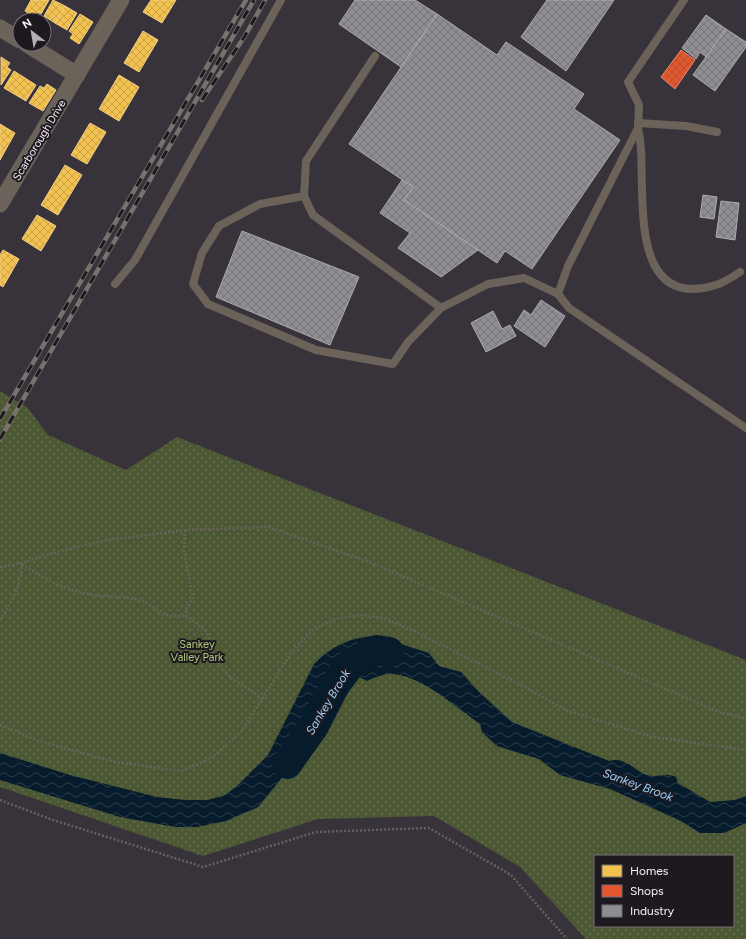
<svg xmlns="http://www.w3.org/2000/svg" width="746" height="939" font-family="Figtree,sans-serif">
  <defs>
    <pattern id="park-dots" width="8" height="8" patternUnits="userSpaceOnUse"><rect width="8" height="8" fill="#4c5834"/><path d="M2 2h.1M6 6h.1" fill="none" stroke="#677052" stroke-width="1.8" stroke-linecap="round"/></pattern>
    <pattern id="water-waves" width="16" height="10" patternUnits="userSpaceOnUse"><rect width="16" height="10" fill="#061b2b"/><path d="M0 5q4-4 8 0t8 0" fill="none" stroke="#2b3c4b"/></pattern>
    <pattern id="homes-cross-hatch" width="8" height="8" patternUnits="userSpaceOnUse"><rect width="8" height="8" fill="#f2c14e"/><path d="M0 0l8 8M0 8l8-8" fill="none" stroke="#c8a34d"/></pattern>
    <pattern id="shops-cross-hatch" width="8" height="8" patternUnits="userSpaceOnUse"><rect width="8" height="8" fill="#e4572e"/><path d="M0 0l8 8M0 8l8-8" fill="none" stroke="#ae5238"/></pattern>
    <pattern id="industry-cross-hatch" width="8" height="8" patternUnits="userSpaceOnUse"><rect width="8" height="8" fill="#8d8d92"/><path d="M0 0l8 8M0 8l8-8" fill="none" stroke="#767579"/></pattern>
  </defs>
  <rect width="100%" height="100%" fill="#38323a"/>
  <!-- park -->
  <path fill="url(#park-dots)" fill-rule="evenodd" d="M0,391L28,408L48,435L126,470L177,437L746,660V939H586L520,867L434,816L318,819L203,856L0,787ZM595,856H733V926H595Z"/>
  <!-- water -->
  <path fill="url(#water-waves)" d="M376,636L429,653L439,666L461,672L479,692L512,722L609,761C625,756 633,770 647,775C657,778 666,772 676,777L678,783L710,802L735,800L746,796V823L724,833H700L681,821L610,789L560,775L539,759L497,746L482,732L480,724C457,708 422,676 393,674C385,673 375,678 367,681L361,678L349,662L342,661L334,668L327,677L308,741L285,774L258,807L226,821L197,827H175L120,817L0,780V753L70,775L157,797L185,800H208L225,795L237,786L268,755L314,664C331,646 351,637 376,636Z"/>
  <!-- homes -->
  <g fill="url(#homes-cross-hatch)" stroke="#f4cf82">
    <polygon points="31,0 49,0 41,14 37,12 35,17 25,11"/>
    <polygon points="53,0 65,6 55,23 44,16"/>
    <polygon points="151,0 176,0 162,23 143,12"/>
    <polygon points="65,6 77,13 67,30 55,23"/>
    <polygon points="80,14 93,22 79,44 70,38 73,34 69,31"/>
    <polygon points="143,31 158,40 139,72 124,63"/>
    <polygon points="1,57 10,63 7,67 11,70 1,85"/>
    <polygon points="14,71 36,85 26,101 4,88"/>
    <polygon points="119,75 139,87 119,121 99,109"/>
    <polygon points="47,84 56,90 43,111 29,103 40,86 44,88"/>
    <polygon points="90,123 106,132 87,164 71,155"/>
    <polygon points="0,124 15,133 0,160"/>
    <polygon points="65,165 82,175 58,215 41,205"/>
    <polygon points="37,215 56,226 41,251 22,239"/>
    <polygon points="3,250 19,259 3,287 0,285 0,255"/>
  </g>
  <!-- shops -->
  <polygon fill="url(#shops-cross-hatch)" stroke="#ea856b" points="681,50 695,60 675,89 661,77"/>
  <!-- industry -->
  <g fill="url(#industry-cross-hatch)" stroke="#adabb1">
    <polygon points="355,0 415,0 437,14 401,67 339,24"/>
    <polygon points="547,0 614,0 566,71 521,37"/>
    <polygon points="437,14 497,55 506,42 584,94 574,109 620,140 532,269 505,251 497,263 404,200 413,187 349,144"/>
    <polygon points="706,15 726,29 706,57 700,52 696,59 682,48"/>
    <polygon points="726,29 746,42 746,47 715,91 693,75"/>
    <polygon points="402,180 413,187 404,200 478,250 441,277 398,248 410,233 380,213"/>
    <polygon points="703,195 717,197 714,219 700,217"/>
    <polygon points="721,201 739,203 735,240 716,237"/>
    <polygon points="242,231 359,277 330,345 216,297"/>
    <polygon points="541,300 565,316 545,347 514,326 524,310 531,315"/>
    <polygon points="493,311 502,329 510,325 516,336 486,352 471,323"/>
  </g>
  <g fill="none" stroke-linecap="round" stroke-linejoin="round">
    <!-- river -->
    <polyline stroke="#061b2b" stroke-width="30" points="287,764 314,726 335,685 351,664 377,650 389,652"/>
    <!-- path -->
    <g stroke="#68615d" stroke-width="2.5" stroke-dasharray="2 2" stroke-linecap="butt">
      <polyline points="185,530 184,552 193,598 186,608 187,616 206,631 212,645 213,656 230,677 263,699"/>
      <path d="M22,564C43,579 66,590 92,595C107,597 124,596 139,600C148,602 152,607 160,612C167,617 178,616 187,616"/>
      <polyline points="0,567 22,563 53,553 102,541 185,530 268,527 372,563 719,712 746,719"/>
      <path d="M0,620C12,602 21,585 22,564"/>
      <polyline points="0,725 36,740 115,762 181,771 210,759 242,731 291,653 314,629 336,619 360,615 383,618 412,630 525,687 565,710 653,737 746,750"/>
      <polyline points="0,800 50,819 203,867 316,832 429,828 511,875 567,939"/>
    </g>
    <!-- lane -->
    <g stroke="#6b635a" stroke-width="8">
      <polyline points="684,0 628,82 639,105 638,128 568,266 558,294 569,308 746,428"/>
      <polyline points="375,56 306,161 304,196 313,215 441,308"/>
      <polyline points="638,123 686,126 717,132"/>
      <path d="M638,128C643,149 641,167 642,189C643,240 648,308 719,284C726,281 734,276 740,272"/>
      <polyline points="304,196 260,204 219,226 202,253 193,284 208,304 316,350 393,364 408,342 441,308 488,284 524,278 558,294"/>
      <polyline points="115,284 135,260 281,0"/>
    </g>
    <!-- street -->
    <g stroke="#6b635a" stroke-width="17">
      <polyline points="0,28 20,40"/>
      <polyline points="27,44 77,75"/>
      <polyline points="0,204 121,0"/>
    </g>
    <defs>
      <g id="rail">
        <polyline points="202,100 245,36 265,0"/>
        <polyline points="0,419 246,0"/>
        <polyline points="0,439 254,0"/>
      </g>
    </defs>
    <!-- rail casing -->
    <use href="#rail" stroke="#78716d" stroke-width="4.5"/>
    <!-- rail -->
    <use href="#rail" stroke="#1e191f" stroke-width="3" stroke-dasharray="9" stroke-linecap="butt"/>
  </g>
  <g text-anchor="middle" stroke-width="4" stroke-linejoin="round" paint-order="stroke">
    <!-- street labels -->
    <g font-size="11" fill="#f8f0fa" stroke="#1e191f">
      <text transform="translate(39 140) rotate(-59)" y="4">Scarborough Drive</text>
    </g>
    <!-- park labels -->
    <g font-size="11" fill="#b0cb7c" stroke="#1e191f">
      <text x="197" y="648">Sankey<tspan x="197" dy="13">Valley Park</tspan></text>
    </g>
    <!-- water labels -->
    <g font-size="12" font-style="italic" fill="#96d0fc" stroke="#1e191f">
      <text transform="translate(328 702) rotate(-59)" y="4">Sankey Brook</text>
      <text transform="translate(638 785) rotate(20)" y="4">Sankey Brook</text>
    </g>
  </g>
  <!-- legend -->
  <rect x="594" y="855" width="140" height="72" fill="#1e191f" stroke="#756f77"/>
  <rect x="602" y="865" width="20" height="12" fill="#f2c14e" stroke="#756f77"/>
  <text x="630" y="875" font-size="12" fill="#f8f0fa">Homes</text>
  <rect x="602" y="885" width="20" height="12" fill="#e4572e" stroke="#756f77"/>
  <text x="630" y="895" font-size="12" fill="#f8f0fa">Shops</text>
  <rect x="602" y="905" width="20" height="12" fill="#8d8d92" stroke="#756f77"/>
  <text x="630" y="915" font-size="12" fill="#f8f0fa">Industry</text>
  <!-- north arrow -->
  <g transform="translate(32 32) rotate(329)"><circle r="19" fill="#1e191f" stroke="#756f77"/>
  <path d="M0-3L7 15L0 10L-7 15Z" fill="#b5aeb7"/>
  <text y="-6" font-size="11" font-weight="bold" text-anchor="middle" fill="#f8f0fa">N</text>
  </g>
</svg>
